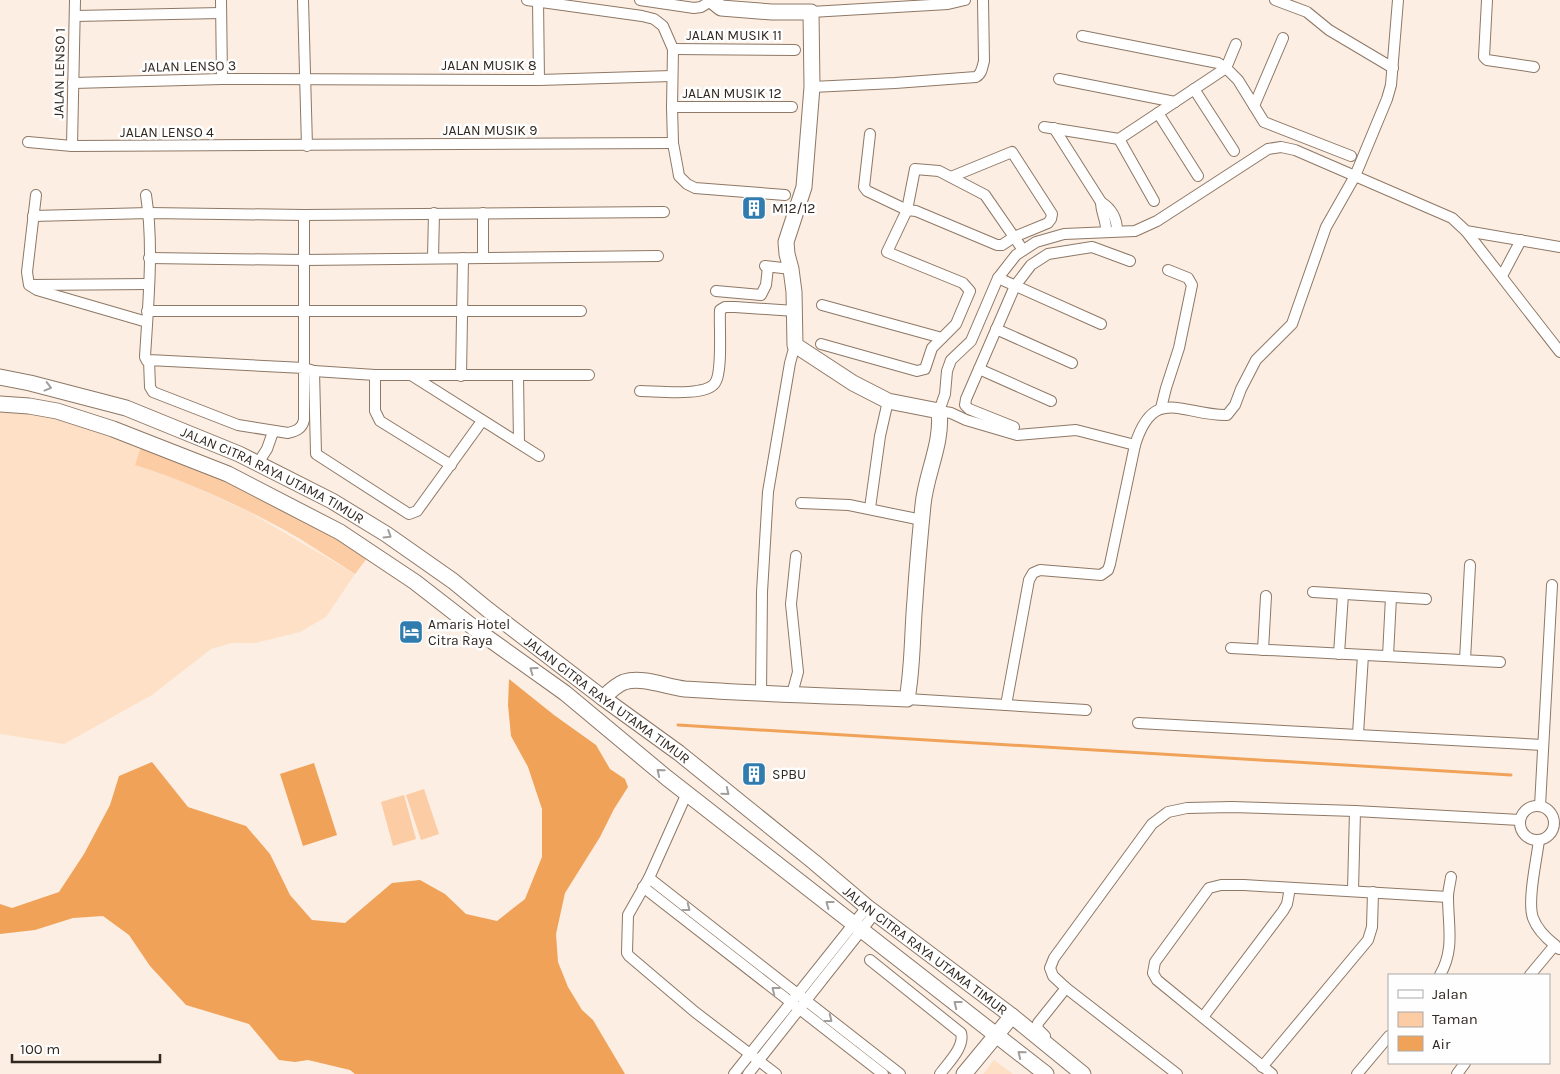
<svg xmlns="http://www.w3.org/2000/svg" width="1560" height="1074" font-family="Karla,sans-serif">
  <rect width="100%" height="100%" fill="#fceee2"/>
  <!-- built -->
  <g fill="#fee0c6">
    <polygon points="0,405 28,407 143,441 136,465 164,474 217,497 249,512 355,574 326,617 300,632 255,643 232,643 211,649 152,695 64,744 0,734"/>
    <polygon points="994,1060 1013,1074 983,1074"/>
  </g>
  <!-- green -->
  <g fill="#fccca4">
    <path d="M143,441L228,474L371,553L355,574C331,559 308,543 283,529C236,504 186,481 135,465Z"/>
    <polygon points="424,789 439,834 421,840 406,795"/>
    <polygon points="404,795 416,839 393,846 381,802"/>
  </g>
  <!-- water -->
  <g fill="#f0a259">
    <polygon points="509,679 554,715 596,745 610,769 625,779 628,787 614,809 600,837 565,893 556,934 558,962 568,987 582,1010 593,1020 625,1074 355,1074 350,1070 308,1060 295,1062 279,1060 249,1024 186,1005 150,966 129,935 103,916 73,918 35,930 0,934 0,904 12,908 59,892 84,854 110,805 119,776 152,762 188,807 246,826 270,854 290,895 312,920 345,923 392,883 420,880 445,894 466,914 497,921 525,899 542,857 542,809 528,767 511,736 508,705"/>
    <polygon points="314,763 337,835 303,846 280,774"/>
  </g>
  <g fill="none" stroke-linecap="round" stroke-linejoin="round">
    <!-- stream -->
    <polyline stroke="#f0a259" stroke-width="3" points="678,725 1511,775"/>
    <defs>
      <g id="street">
        <polyline points="221,0 222,79"/>
        <polyline points="303,0 307,146"/>
        <polyline points="527,0 642,16 654,19 663,26 673,49 672,107 673,143 678,170 679,176 687,184 695,188 785,195"/>
        <polyline points="538,0 539,80"/>
        <polyline points="640,0 694,8 701,7 711,1"/>
        <polyline points="1275,0 1307,12 1329,30 1393,68"/>
        <polyline points="1487,0 1484,57 1487,60 1534,67"/>
        <polyline points="811,12 948,4 965,0"/>
        <polyline points="75,16 221,13"/>
        <polyline points="1082,36 1218,63 1226,68 1238,80 1264,122 1351,156"/>
        <polyline points="673,49 795,50"/>
        <polyline points="1059,79 1175,102"/>
        <polyline points="73,83 222,79 539,80 672,76"/>
        <path d="M812,87L895,83L976,77C982,74 982,68 984,61L983,0"/>
        <polyline points="1194,89 1234,151"/>
        <polyline points="1254,106 1283,38"/>
        <polyline points="672,107 792,107"/>
        <polyline points="1158,113 1198,176"/>
        <polyline points="1044,127 1119,139 1226,68 1236,44"/>
        <path d="M1054,128L1101,202C1112,209 1117,218 1117,231"/>
        <polyline points="870,134 864,187 867,191 907,210 916,211 997,245 1002,245 1014,237 1048,223 1051,219 1052,214 1012,152 951,177"/>
        <polyline points="1119,139 1154,201"/>
        <polyline points="28,142 72,146 673,143"/>
        <polyline points="72,146 75,0"/>
        <polyline points="36,195 27,272 29,285 37,290 147,322"/>
        <path d="M146,195C154,246 148,305 145,357L147,361L149,360L150,387L153,392L238,425L288,433C296,431 302,429 304,420V368L149,360"/>
        <path d="M1101,202C1101,213 1107,221 1106,232"/>
        <polyline points="483,213 483,258"/>
        <polyline points="304,215 304,368 314,371 316,454 409,514 417,511 482,421"/>
        <polyline points="33,216 149,213 304,215 664,212"/>
        <polyline points="1466,231 1560,352"/>
        <polyline points="149,258 304,260 658,256"/>
        <polyline points="433,258 434,213"/>
        <polyline points="765,266 791,269"/>
        <polyline points="1502,276 1521,240"/>
        <polyline points="998,278 1101,324"/>
        <polyline points="30,285 148,284"/>
        <polyline points="716,291 761,295 766,285 768,267"/>
        <polyline points="822,305 942,338"/>
        <polyline points="147,311 581,311"/>
        <polyline points="996,329 1072,363"/>
        <polyline points="821,344 917,371 925,369 932,348 956,324 970,291 963,283 887,252 907,210 915,169 939,171 985,195 1023,250"/>
        <polyline points="979,369 1051,401"/>
        <polyline points="314,371 375,375 589,375"/>
        <polyline points="375,375 375,411 380,421 451,465"/>
        <polyline points="411,375 539,456"/>
        <polyline points="461,376 463,258"/>
        <polyline points="518,376 519,443"/>
        <path d="M640,391C657,391 705,397 715,383C723,372 719,325 720,310L725,307H735L795,311"/>
        <polyline points="1161,408 1166,388 1179,348 1192,285 1188,278 1168,270"/>
        <polyline points="1014,427 969,409 965,405 966,399 1015,286 1031,265 1048,254 1092,247 1130,261"/>
        <polyline points="1135,445 1076,430 1017,435 966,420 951,413 939,411 945,394 947,371 951,360 971,341 998,278 1016,255 1036,242 1064,234 1135,231 1157,221 1268,149 1281,147 1295,150 1452,218 1466,231 1560,247"/>
        <polyline points="258,463 267,449 273,432"/>
        <polyline points="801,503 849,505 922,520"/>
        <polyline points="870,508 880,436 888,401"/>
        <polyline points="1313,592 1426,599"/>
        <polyline points="1231,648 1500,662"/>
        <polyline points="1263,650 1266,596"/>
        <polyline points="1339,654 1343,594"/>
        <polyline points="1388,656 1391,597"/>
        <polyline points="1465,660 1470,565"/>
        <polyline points="761,694 762,592 768,492 790,363 795,345"/>
        <polyline points="792,694 798,672 791,604 796,556"/>
        <polyline points="907,699 1086,710"/>
        <path d="M1006,705L1029,580L1033,573L1040,570L1101,575L1108,570L1110,564L1135,445C1154,384 1183,416 1227,415L1235,405L1241,389L1256,360L1292,324L1326,227L1355,176L1387,99L1391,85L1398,0"/>
        <polyline points="1138,723 1543,745"/>
        <polyline points="1358,734 1363,655"/>
        <polyline points="687,793 649,878 628,915 627,953 629,956 695,1012 776,1074"/>
        <polyline points="1540,806 1552,585"/>
        <circle cx="1537" cy="823" r="17"/>
        <path d="M1539,840C1537,858 1527,901 1533,918C1537,929 1546,938 1555,945"/>
        <polyline points="649,878 900,1074"/>
        <polyline points="643,887 883,1074"/>
        <polyline points="1353,890 1355,811"/>
        <path d="M870,960L961,1033C965,1047 948,1063 940,1074"/>
        <path d="M1440,975C1455,949 1448,926 1448,897C1448,891 1450,884 1451,877"/>
        <polyline points="1530,975 1555,945 1559,949"/>
        <polyline points="1203,1017 1283,911 1287,904 1290,888"/>
        <polyline points="1045,1036 1037,1028 1038,1023 1066,988"/>
        <polyline points="1262,1067 1368,940 1372,927 1373,892"/>
        <polyline points="734,1074 867,907"/>
        <polyline points="748,1074 875,913"/>
        <polyline points="1177,1074 1066,988 1053,976 1050,968 1054,958 1152,824 1168,812 1187,808 1232,807 1355,811 1520,820"/>
        <polyline points="1272,1074 1157,980 1153,973 1155,962 1209,888 1221,885 1244,885 1448,897"/>
        <polyline points="1357,1074 1389,1036"/>
        <polyline points="1457,1074 1465,1063"/>
      </g>
      <g id="secondary">
        <path id="s1" d="M0,377L30,383L126,408L239,454L332,501L386,534L453,581L487,609L603,698L679,753L814,862L867,907L1012,1016L1083,1074"/>
        <polyline points="0,404 29,406 57,411 113,429 228,474 340,532 415,582 478,631 565,693 667,778 1046,1074"/>
        <path d="M603,698C609,692 616,685 624,682C643,676 666,687 685,689C759,694 833,696 907,699C913,667 912,633 915,600C917,568 920,536 923,505C926,473 943,443 939,411L888,401L853,383L795,345L794,292L791,269L787,254L786,242L804,187L812,87L811,12H772L721,8L711,0"/>
        <polyline points="964,1074 1012,1016"/>
      </g>
    </defs>
    <!-- street casing -->
    <use href="#street" stroke="#8e7866" stroke-width="12"/>
    <!-- secondary casing -->
    <use href="#secondary" stroke="#8e7866" stroke-width="17"/>
    <!-- street -->
    <use href="#street" stroke="#fff" stroke-width="10"/>
    <!-- secondary -->
    <use href="#secondary" stroke="#fff" stroke-width="15"/>
  </g>
  <!-- one-way arrows -->
  <defs><path id="oneway-chevron" d="M-2-3.5L2.5 0L-2 3.5" fill="none" stroke-width="1.6" stroke-linecap="round" stroke-linejoin="round" transform="scale(1.25)"/></defs>
  <g stroke="#a29e9b">
    <use href="#oneway-chevron" transform="translate(48 387) rotate(15)"/>
    <use href="#oneway-chevron" transform="translate(388 535) rotate(32)"/>
    <use href="#oneway-chevron" transform="translate(533 670) rotate(-144)"/>
    <use href="#oneway-chevron" transform="translate(660 772) rotate(-141)"/>
    <use href="#oneway-chevron" transform="translate(726 792) rotate(39)"/>
    <use href="#oneway-chevron" transform="translate(829 904) rotate(-143)"/>
    <use href="#oneway-chevron" transform="translate(687 908) rotate(38)"/>
    <use href="#oneway-chevron" transform="translate(775 990) rotate(-142)"/>
    <use href="#oneway-chevron" transform="translate(957 1004) rotate(-142)"/>
    <use href="#oneway-chevron" transform="translate(829 1019) rotate(38)"/>
    <use href="#oneway-chevron" transform="translate(1021 1054) rotate(-141)"/>
  </g>
  <!-- icons -->
  <defs>
    <symbol id="building-square" viewBox="-11 -11 22 22"><rect x="-9" y="-9" width="18" height="18" rx="4" fill="#307caf" stroke="#fefefe"/><path d="M-4-6H4V6H1V3H-1V6H-4ZM-2.5-4.3h1.7v1.8h-1.7ZM.8-4.3h1.7v1.8H.8ZM-2.5-1h1.7V.8h-1.7ZM.8-1h1.7V.8H.8Z" fill="#fff"/></symbol>
    <symbol id="hotel-square" viewBox="-11 -11 22 22"><rect x="-9" y="-9" width="18" height="18" rx="4" fill="#307caf" stroke="#fefefe"/><path d="M-6-4.5h1.5V1H6V5H4.5V3h-9V5H-6ZM-4 0a1.8 1.8 0 1 1 3.6 0ZM.5 0V-2.5h3Q6-2.5 6 0Z" fill="#fff"/></symbol>
  </defs>
  <g fill-rule="evenodd">
    <use href="#building-square" x="740" y="194" width="28" height="28"/>
    <use href="#hotel-square" x="397" y="618" width="28" height="28"/>
    <use href="#building-square" x="740" y="760" width="28" height="28"/>
  </g>
  <g text-anchor="middle" stroke-width="5" stroke-linejoin="round" paint-order="stroke">
    <!-- street labels -->
    <g font-size="14" fill="#312820" stroke="#fefefe">
      <text x="734" y="40">JALAN MUSIK 11</text>
      <text x="489" y="70">JALAN MUSIK 8</text>
      <text transform="translate(189 66) rotate(-1)" y="5">JALAN LENSO 3</text>
      <text transform="translate(59 73) rotate(-89)" y="5">JALAN LENSO 1</text>
      <text x="732" y="98">JALAN MUSIK 12</text>
      <text x="490" y="135">JALAN MUSIK 9</text>
      <text x="167" y="137">JALAN LENSO 4</text>
      <text dy="5" stroke="none"><textPath href="#s1" startOffset="291">JALAN CITRA RAYA UTAMA TIMUR</textPath></text>
      <text dy="5" stroke="none"><textPath href="#s1" startOffset="696">JALAN CITRA RAYA UTAMA TIMUR</textPath></text>
      <text dy="5" stroke="none"><textPath href="#s1" startOffset="1101">JALAN CITRA RAYA UTAMA TIMUR</textPath></text>
    </g>
    <!-- poi labels -->
    <g font-size="14" fill="#312820" stroke="#fefefe" text-anchor="start">
      <text x="772" y="213">M12/12</text>
      <text x="428" y="629">Amaris Hotel<tspan x="428" dy="16">Citra Raya</tspan></text>
      <text x="772" y="779">SPBU</text>
    </g>
  </g>
  <!-- legend -->
  <rect x="1388" y="974" width="162" height="90" fill="#fefefe" stroke="#aca8a5"/>
  <rect x="1398" y="990" width="25" height="8" fill="#ffffff" stroke="#aca8a5"/>
  <text x="1432" y="999" font-size="15" fill="#312820">Jalan</text>
  <rect x="1398" y="1012" width="25" height="15" fill="#fccca4" stroke="#aca8a5"/>
  <text x="1432" y="1024" font-size="15" fill="#312820">Taman</text>
  <rect x="1398" y="1036" width="25" height="15" fill="#f0a259" stroke="#aca8a5"/>
  <text x="1432" y="1049" font-size="15" fill="#312820">Air</text>
  <!-- scale -->
  <path d="M12 1054v8h148v-8" fill="none" stroke="#312820" stroke-width="2.5"/>
  <text x="20" y="1054" font-size="15" fill="#312820" stroke="#fefefe" stroke-width="4" paint-order="stroke">100 m</text>
</svg>
